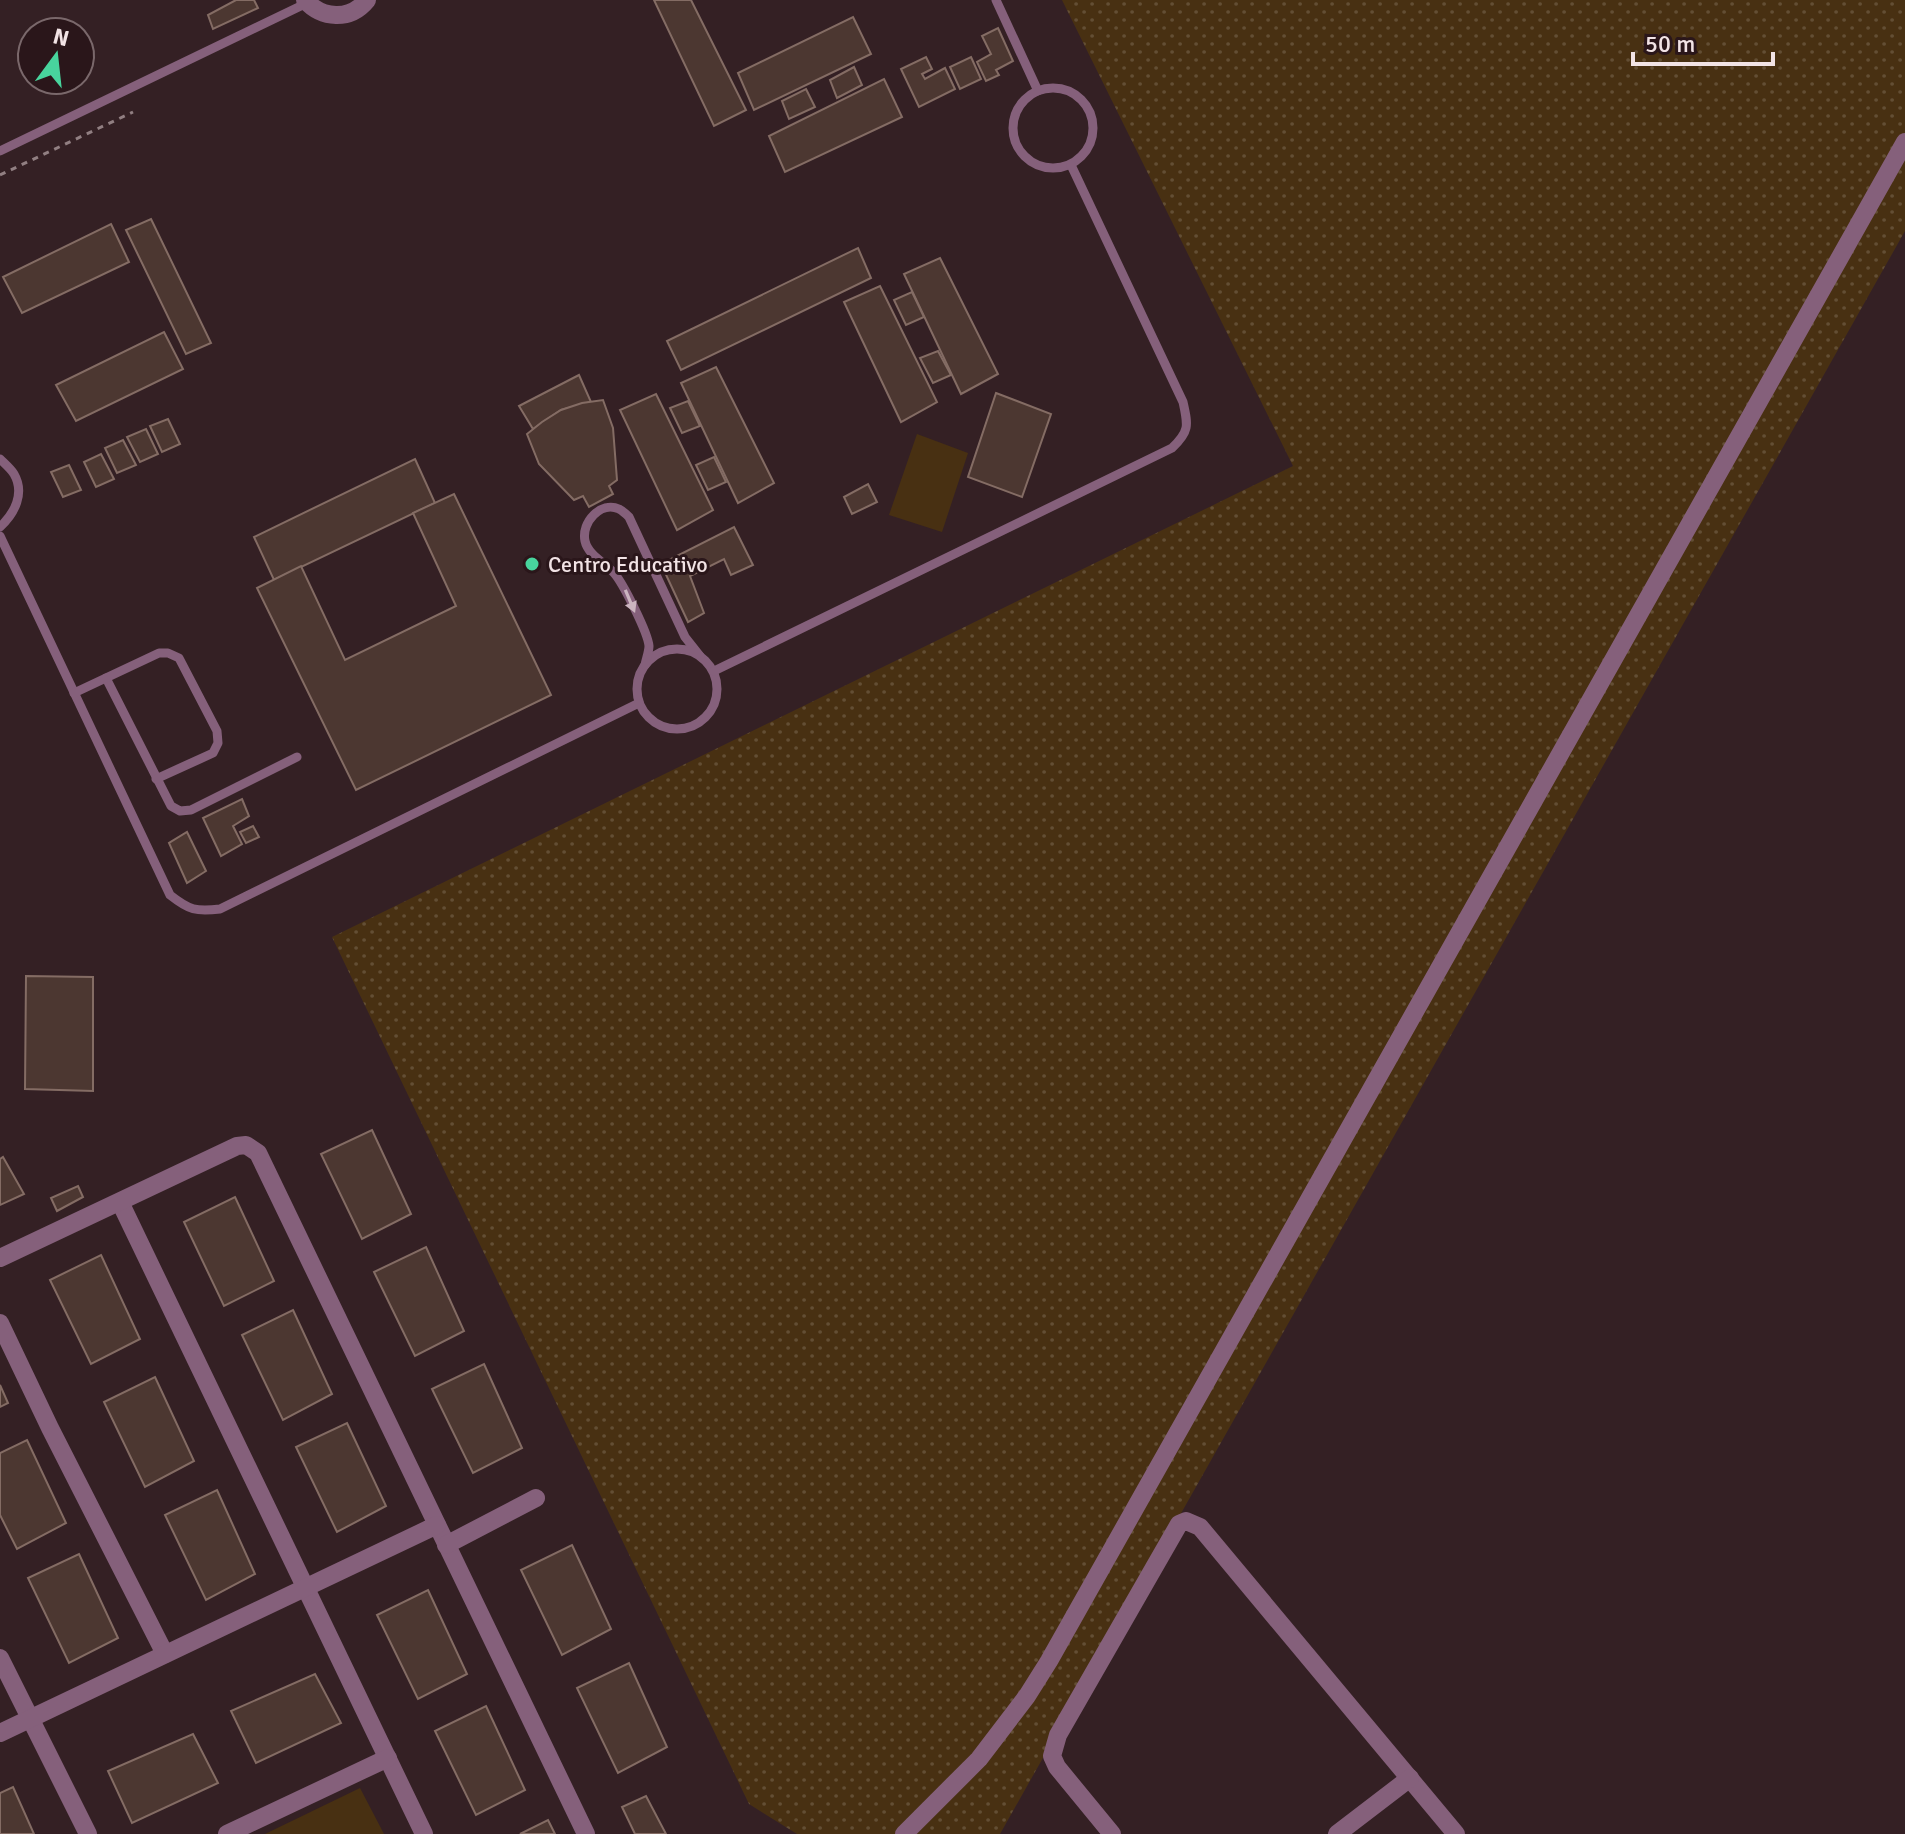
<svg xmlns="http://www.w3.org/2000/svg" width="1905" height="1834" font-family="Signika,sans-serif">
  <defs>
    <pattern id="grass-dots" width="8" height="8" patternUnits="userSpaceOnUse" patternTransform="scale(2)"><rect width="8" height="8" fill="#483012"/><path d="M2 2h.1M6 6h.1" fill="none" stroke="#634e34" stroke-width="1.8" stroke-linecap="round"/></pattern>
  </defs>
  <rect width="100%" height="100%" fill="#342024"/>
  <!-- grass -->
  <polygon fill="url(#grass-dots)" points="1062,0 1905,0 1905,231 1000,1834 797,1834 749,1804 332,937 1293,466"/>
  <!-- park -->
  <g fill="#483012">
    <polygon points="917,434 968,453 942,532 889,515"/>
    <polygon points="360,1788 384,1834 265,1834"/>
  </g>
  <!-- building -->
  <g fill="#4c3731" stroke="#846c64" stroke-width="2">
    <polygon points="236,0 254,0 258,8 213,29 208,15"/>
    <polygon points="654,0 691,0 746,110 714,126"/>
    <polygon points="853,17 871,54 754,110 738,73"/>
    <polygon points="998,28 1013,61 996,70 999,75 986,81 977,62 991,54 982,36"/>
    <polygon points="926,57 932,69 922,74 925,79 945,68 955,89 919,107 901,69"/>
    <polygon points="971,57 981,79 960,89 950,67"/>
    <polygon points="854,67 862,85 837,98 830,80"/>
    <polygon points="884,79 902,117 785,172 769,136"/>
    <polygon points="806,89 815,107 789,119 782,101"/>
    <polygon points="151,219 211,343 186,354 126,230"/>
    <polygon points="111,224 129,262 22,313 3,277"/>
    <polygon points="858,248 871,278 681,370 667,341"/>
    <polygon points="940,258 998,374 961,394 904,274"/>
    <polygon points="880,286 937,402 901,422 844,302"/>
    <polygon points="912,292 924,317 906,325 894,300"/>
    <polygon points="164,332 183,369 76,421 56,385"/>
    <polygon points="938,351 951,375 933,383 920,358"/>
    <polygon points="716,367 774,483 738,503 681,383"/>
    <polygon points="579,375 591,402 561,410 533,429 519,406"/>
    <polygon points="996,393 1051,414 1022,497 968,477"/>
    <polygon points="656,394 713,510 677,530 620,410"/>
    <polygon points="603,400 613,428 617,480 609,486 613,494 589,507 583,496 574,500 539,464 527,434 542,422 561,410 582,403"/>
    <polygon points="688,401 700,426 682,433 670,408"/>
    <polygon points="168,419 180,444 162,452 150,426"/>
    <polygon points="146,429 158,454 140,462 127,437"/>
    <polygon points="123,440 136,465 117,473 105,448"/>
    <polygon points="101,454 114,479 96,487 84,462"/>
    <polygon points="714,457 726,482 708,490 696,465"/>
    <polygon points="415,459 435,503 274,580 254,537"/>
    <polygon points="69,465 81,490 63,497 51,472"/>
    <polygon points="868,484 877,502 852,514 844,497"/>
    <polygon points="454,494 551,695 356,790 257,588 301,566 345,660 456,606 413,513"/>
    <polygon points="734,527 753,565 731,575 724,559 690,576 704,613 688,622 661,564"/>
    <polygon points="242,799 249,816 233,826 242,844 221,856 203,818"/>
    <polygon points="253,826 259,837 246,843 240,832"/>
    <polygon points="187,832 206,871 187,883 169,843"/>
    <polygon points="26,976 93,977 93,1091 25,1089"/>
    <polygon points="372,1130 411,1214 362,1239 321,1154"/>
    <polygon points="3,1157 24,1194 0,1205 0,1159"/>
    <polygon points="78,1186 83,1197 57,1211 51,1198"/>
    <polygon points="235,1197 274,1281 224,1306 184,1222"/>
    <polygon points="426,1247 464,1331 415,1356 374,1272"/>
    <polygon points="101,1255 140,1339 91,1364 50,1280"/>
    <polygon points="293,1310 332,1394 283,1420 242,1335"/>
    <polygon points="484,1364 522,1448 473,1473 432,1389"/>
    <polygon points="155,1377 194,1461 145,1487 104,1402"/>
    <polygon points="0,1385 8,1403 0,1407"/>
    <polygon points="347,1423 386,1506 337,1532 296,1447"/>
    <polygon points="27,1440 66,1523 17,1549 0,1515 0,1453"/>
    <polygon points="217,1490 255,1574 206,1600 165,1515"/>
    <polygon points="572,1545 611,1629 562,1655 521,1570"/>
    <polygon points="79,1554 118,1638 69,1663 28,1578"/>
    <polygon points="428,1590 467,1674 418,1699 377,1615"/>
    <polygon points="629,1663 667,1747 618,1773 577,1688"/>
    <polygon points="315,1674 341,1723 256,1763 231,1711"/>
    <polygon points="486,1706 525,1790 476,1815 435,1731"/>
    <polygon points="193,1734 218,1783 132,1823 108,1771"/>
    <polygon points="13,1787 34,1834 0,1834 0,1793"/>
    <polygon points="646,1796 666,1834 635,1834 622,1807"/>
    <polygon points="548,1820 555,1834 520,1834"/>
  </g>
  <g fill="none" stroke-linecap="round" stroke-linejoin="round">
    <!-- path -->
    <polyline stroke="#917f82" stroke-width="3" stroke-dasharray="6 6" stroke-linecap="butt" points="0,175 133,112"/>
    <!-- service -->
    <g stroke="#85607b" stroke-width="9">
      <polyline points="996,0 1038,91"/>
      <circle cx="1053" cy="128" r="40"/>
      <polyline points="0,151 307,3"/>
      <path d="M0,459C4,463 11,469 14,474C25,493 15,513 0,527"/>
      <path d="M0,536L170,895C189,910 196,912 220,909L639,703"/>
      <circle cx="677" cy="689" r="40"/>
      <path d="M645,665C646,659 649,652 649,646C648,633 623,583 614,573C605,563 588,555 585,541C581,522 601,501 619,509C623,511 626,514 629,517L685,637L700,656"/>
      <path d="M714,671L1172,448C1190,431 1188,425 1183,402L1071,165"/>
      <polyline points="106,678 171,806 180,811 191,810 297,757"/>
      <polyline points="74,693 159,653 168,653 179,658 217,731 218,743 213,753 156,779"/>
    </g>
    <!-- minor -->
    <g stroke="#85607b" stroke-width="18">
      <path d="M305,0C322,19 350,21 367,0"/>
      <polyline points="120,1202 424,1834"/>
      <polyline points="0,1258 237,1146 246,1145 258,1153 586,1834"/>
      <polyline points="0,1323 50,1428 165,1654"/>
      <polyline points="446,1545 536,1498"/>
      <polyline points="0,1658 88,1834"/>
      <polyline points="0,1733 437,1525"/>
      <polyline points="227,1834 388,1758"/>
      <polyline points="904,1834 979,1759 1027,1696 1049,1661 1905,142"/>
      <polyline points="1112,1834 1057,1767 1052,1756 1058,1735 1179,1524 1186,1521 1200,1527 1456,1834"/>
      <polyline points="1337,1834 1410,1778"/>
    </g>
  </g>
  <!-- one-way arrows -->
  <defs><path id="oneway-solid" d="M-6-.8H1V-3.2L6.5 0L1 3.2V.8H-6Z" transform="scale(2)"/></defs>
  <use fill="#ccb5c0" href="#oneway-solid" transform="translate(630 601) rotate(67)"/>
  <!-- markers -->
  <circle fill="#48d49d" stroke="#2a161a" stroke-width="3" cx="532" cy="564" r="8"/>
  <g text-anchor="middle" stroke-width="6" stroke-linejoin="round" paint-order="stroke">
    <!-- poi labels -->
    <g font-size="22" fill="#f2e3e5" stroke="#2a161a" text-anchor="start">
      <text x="548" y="572">Centro Educativo</text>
    </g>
  </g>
  <!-- north arrow -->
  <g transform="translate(56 56) rotate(15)"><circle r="38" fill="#2a161a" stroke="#7a686b" stroke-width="2"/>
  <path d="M0-6L14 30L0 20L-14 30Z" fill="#48d49d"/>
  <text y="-12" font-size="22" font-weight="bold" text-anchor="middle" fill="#f2e3e5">N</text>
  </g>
  <!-- scale -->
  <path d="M1633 52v12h140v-12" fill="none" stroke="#f2e3e5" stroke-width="4"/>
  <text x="1645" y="52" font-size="24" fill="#f2e3e5" stroke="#2a161a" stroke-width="6" paint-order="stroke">50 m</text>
</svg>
